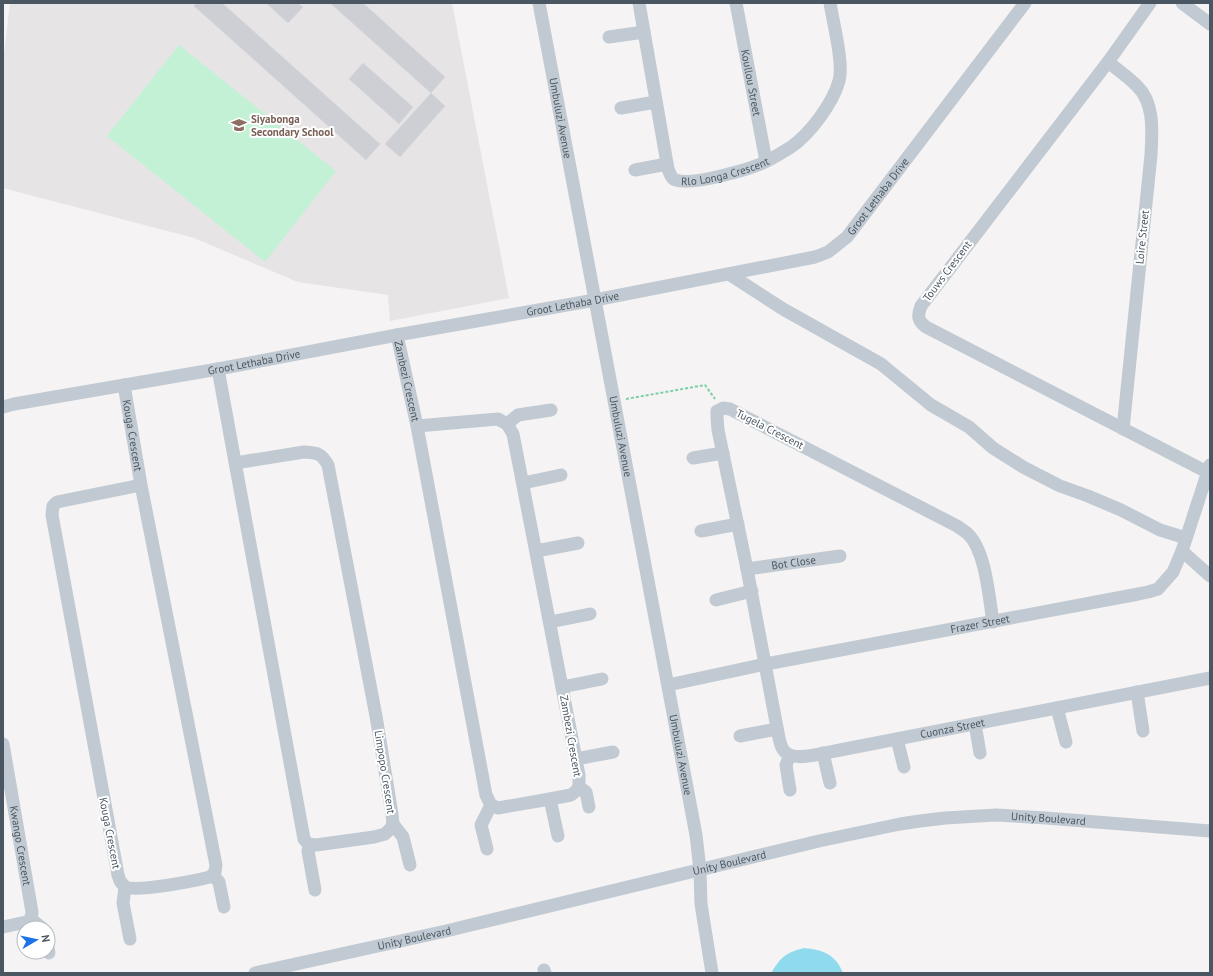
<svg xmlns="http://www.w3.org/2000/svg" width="1213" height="976" font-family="'PT Sans',sans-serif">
  <rect width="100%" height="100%" fill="#f5f3f3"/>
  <!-- education -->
  <polygon fill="#e6e4e5" points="10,3 452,3 509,298 390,321 388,295 298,282 194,238 3,188 3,63"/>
  <!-- green -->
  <polygon fill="#c3f1d5" points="179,45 336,171 265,262 107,136"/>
  <!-- water -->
  <path fill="#90daee" d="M804,948C823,950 835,954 843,973H771C781,957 785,953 804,948Z"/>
  <!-- building -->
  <g fill="#cdcfd5" stroke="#d7d9de">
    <polygon points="196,3 222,3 380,144 366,160 194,6"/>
    <polygon points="266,3 298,3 303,7 288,23"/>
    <polygon points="330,3 363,3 445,77 431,93"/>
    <polygon points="363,63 413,107 399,124 349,79"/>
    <polygon points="431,93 445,106 400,157 385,144"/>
  </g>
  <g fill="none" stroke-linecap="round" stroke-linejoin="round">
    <!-- path -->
    <polyline stroke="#7ad0a6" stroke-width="2" stroke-dasharray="3 2" stroke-linecap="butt" points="626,399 705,385 715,399"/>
    <!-- minor -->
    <g stroke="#c1cad2" stroke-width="13">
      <path id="s1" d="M539,3L696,835L700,870L701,904L712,973"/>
      <path id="s2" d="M639,3L668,169C670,173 671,179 676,180C692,186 752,169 767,161C775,157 783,152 791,147C810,134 833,103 839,81C844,64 833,22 830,3"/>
      <path id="s3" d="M736,3L766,161"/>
      <path d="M1150,3L1108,62L921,306C917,316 918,321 926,327L1207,472"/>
      <polyline points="1182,3 1210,24"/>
      <polyline points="609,37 644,32"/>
      <path d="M1108,62C1118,70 1128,77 1137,86C1155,103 1152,133 1151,155L1123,429"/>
      <polyline points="621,108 656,102"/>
      <polyline points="635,170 667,164"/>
      <polyline points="729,274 783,309 881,364 931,405 969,427 993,448 1023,467 1060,486 1088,496 1121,510 1160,530 1186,538"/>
      <path id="s4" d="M397,335L417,426L486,795L491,805L498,808L550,799L571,795L576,791L579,787V775L513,434L507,424L498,419L417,426"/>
      <path d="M218,369L304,839L308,844L316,845L374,837L385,834L391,828L393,824L392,814L376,716L328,465C321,453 318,453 304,452L235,463"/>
      <path id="s5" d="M124,385L141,485L216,865L215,872L210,877C194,881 138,892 125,887L120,881L118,875L52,515L53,506L57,502L141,485"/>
      <path id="s6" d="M3,407L14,404L218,369L397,335L595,300L815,257L828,252L847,237L1025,3"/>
      <polyline points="507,424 518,415 551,410"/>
      <polyline points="693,458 723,453"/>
      <polyline points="523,483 561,475"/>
      <polyline points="701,531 738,524"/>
      <polyline points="536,551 578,543"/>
      <polyline points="1182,551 1210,576"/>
      <path id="s7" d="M747,569L840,556"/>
      <polyline points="716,600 752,591"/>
      <polyline points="550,622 590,614"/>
      <path id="s8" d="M993,622C989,598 986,550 967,533C964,531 960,528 957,526L730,409L723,408L717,411V417L718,430L747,569L779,738C780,743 782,749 785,752C795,762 823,753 835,751L1210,678"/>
      <path id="s9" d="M668,685L766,664L1133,595L1148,592L1158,589L1173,572L1182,551L1210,465"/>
      <polyline points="562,687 602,679"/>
      <polyline points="1137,692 1143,731"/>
      <polyline points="1057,708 1066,742"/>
      <polyline points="975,724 980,753"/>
      <polyline points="740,736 777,729"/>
      <polyline points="897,739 904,767"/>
      <path id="s10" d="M3,744L32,912L31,919L26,922L3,927"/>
      <polyline points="823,753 830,783"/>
      <polyline points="790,755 786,765 790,790"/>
      <polyline points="576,759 613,752"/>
      <polyline points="579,787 586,792 589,807"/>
      <polyline points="550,799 558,836"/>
      <polyline points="393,824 403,837 410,865"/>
      <polyline points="311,845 308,851 315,890"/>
      <polyline points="487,849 481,825 491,805"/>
      <polyline points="213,875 219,882 224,907"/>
      <polyline points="125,887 123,903 130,939"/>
      <polyline points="31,919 42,928"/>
      <polyline points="48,948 49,953"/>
      <polyline points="544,970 545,973"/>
      <path id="s11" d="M255,973L446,931L819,841L900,824L920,821L945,818L996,815L1046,818L1210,831"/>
    </g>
  </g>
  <!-- icons -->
  <defs>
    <symbol id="school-bare" viewBox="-9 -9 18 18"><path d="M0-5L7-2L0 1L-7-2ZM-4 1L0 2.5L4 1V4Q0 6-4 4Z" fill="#8d6e63" stroke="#fff" stroke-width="2.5" paint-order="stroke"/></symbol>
  </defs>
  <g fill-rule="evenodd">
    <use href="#school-bare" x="228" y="114" width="22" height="22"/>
  </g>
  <g text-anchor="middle" stroke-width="4" stroke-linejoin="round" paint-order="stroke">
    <!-- street labels -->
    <g font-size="11" fill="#4a5661" stroke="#fff">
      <text dy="4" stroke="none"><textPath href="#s3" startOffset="81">Koullou Street</textPath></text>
      <text dy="4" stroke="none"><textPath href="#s1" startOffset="117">Umbuluzi Avenue</textPath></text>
      <text dy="4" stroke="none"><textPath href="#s2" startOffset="233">Rlo Longa Crescent</textPath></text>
      <text dy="4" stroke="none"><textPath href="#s6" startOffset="915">Groot Lethaba Drive</textPath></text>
      <text transform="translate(1142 237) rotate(-84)" y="4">Loire Street</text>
      <text transform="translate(947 271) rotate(-53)" y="4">Touws Crescent</text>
      <text dy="4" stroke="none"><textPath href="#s6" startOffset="579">Groot Lethaba Drive</textPath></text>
      <text dy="4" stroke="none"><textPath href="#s6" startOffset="255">Groot Lethaba Drive</textPath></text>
      <text dy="4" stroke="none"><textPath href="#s4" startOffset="47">Zambezi Crescent</textPath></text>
      <text transform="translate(770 429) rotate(27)" y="4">Tugela Crescent</text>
      <text dy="4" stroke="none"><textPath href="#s5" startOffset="51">Kouga Crescent</textPath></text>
      <text dy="4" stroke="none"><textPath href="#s1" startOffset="441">Umbuluzi Avenue</textPath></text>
      <text dy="4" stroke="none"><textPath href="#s7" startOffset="47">Bot Close</textPath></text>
      <text dy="4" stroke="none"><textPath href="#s9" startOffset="318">Frazer Street</textPath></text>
      <text dy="4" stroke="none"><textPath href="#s8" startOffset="895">Cuonza Street</textPath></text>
      <text transform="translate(571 736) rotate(80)" y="4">Zambezi Crescent</text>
      <text dy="4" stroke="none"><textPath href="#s1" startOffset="765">Umbuluzi Avenue</textPath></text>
      <text transform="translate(385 772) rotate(81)" y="4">Limpopo Crescent</text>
      <text dy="4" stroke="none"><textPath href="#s11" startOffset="811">Unity Boulevard</textPath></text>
      <text transform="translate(110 833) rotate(79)" y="4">Kouga Crescent</text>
      <text dy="4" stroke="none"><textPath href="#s10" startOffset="103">Kwango Crescent</textPath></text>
      <text dy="4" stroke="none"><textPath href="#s11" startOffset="487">Unity Boulevard</textPath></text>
      <text dy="4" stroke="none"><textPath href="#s11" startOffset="163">Unity Boulevard</textPath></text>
    </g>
    <!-- education labels -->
    <g font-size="11" font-weight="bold" fill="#785e54" stroke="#fff" text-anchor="start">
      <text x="251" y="123">Siyabonga<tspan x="251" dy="13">Secondary School</tspan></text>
    </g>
  </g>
  <!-- border -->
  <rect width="1213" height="976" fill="none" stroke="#4a5661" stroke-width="8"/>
  <!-- north arrow -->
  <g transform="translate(36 940) rotate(81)"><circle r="19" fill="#ffffff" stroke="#b7bbc0"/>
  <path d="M0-3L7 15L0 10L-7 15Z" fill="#1a73e8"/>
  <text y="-6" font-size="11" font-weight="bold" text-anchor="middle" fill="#4a5661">N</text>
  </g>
</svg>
